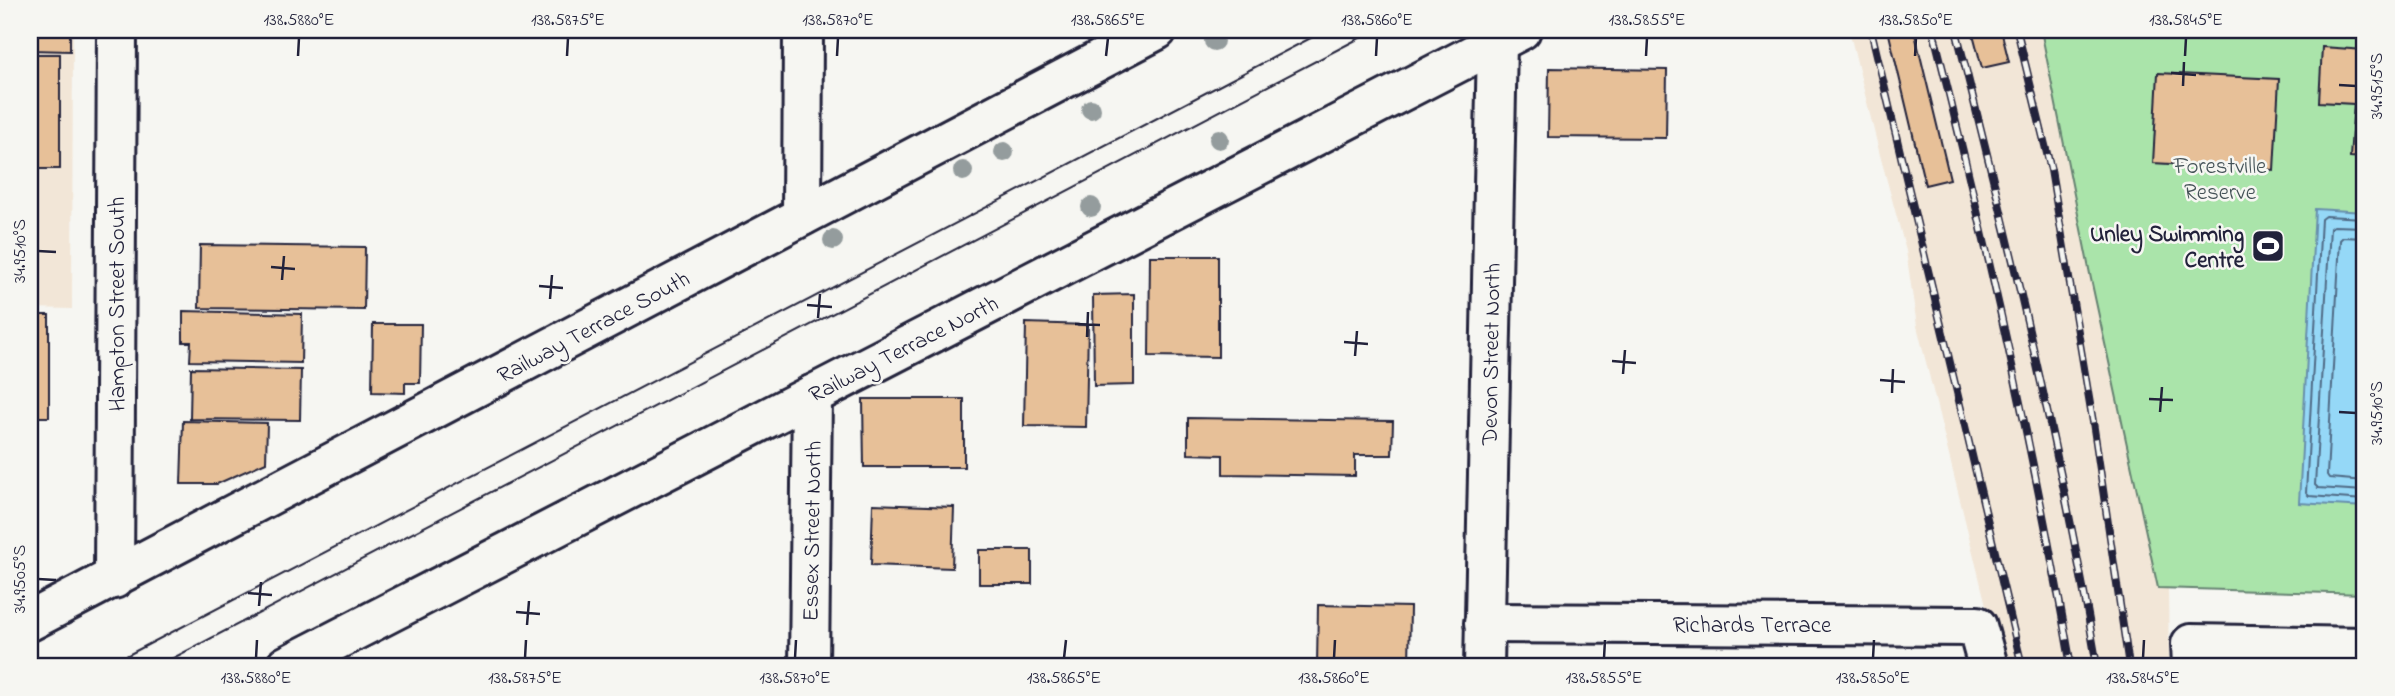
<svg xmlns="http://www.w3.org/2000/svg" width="2395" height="696" font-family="'Indie Flower',sans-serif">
  <rect width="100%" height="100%" fill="#f6f6f2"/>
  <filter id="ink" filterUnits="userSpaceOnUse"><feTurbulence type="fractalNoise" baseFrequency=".0143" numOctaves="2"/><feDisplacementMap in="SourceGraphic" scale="14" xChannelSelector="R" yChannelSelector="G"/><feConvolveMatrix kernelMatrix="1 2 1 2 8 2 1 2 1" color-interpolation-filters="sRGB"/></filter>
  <g filter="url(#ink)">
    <!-- built -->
    <g fill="#f2e6d7">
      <polygon points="30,30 73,30 72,309 30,308"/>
      <polygon points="1849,30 2041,30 2091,279 2158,588 2168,589 2169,666 2001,666 1917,326 1906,251 1880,155"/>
    </g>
    <!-- green -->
    <polygon fill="#aae4aa" stroke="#668372" stroke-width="2" points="2041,30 2365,30 2365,594 2158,588 2091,279"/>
    <!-- water -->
    <polygon fill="#95d8f7" stroke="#678fac" stroke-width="2" points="2315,209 2365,212 2365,507 2299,503"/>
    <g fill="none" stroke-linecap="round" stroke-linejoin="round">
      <!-- shore -->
      <g stroke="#506b86" stroke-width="2">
        <polyline points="2365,218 2325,216 2321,219 2306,493 2309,496 2365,500"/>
        <polyline points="2365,227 2333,226 2330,228 2315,485 2318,488 2365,491"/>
        <polyline points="2365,238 2343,237 2340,240 2327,475 2329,478 2365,481"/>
      </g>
    </g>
    <!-- building -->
    <g fill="#e7c098" stroke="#22223b" stroke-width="2">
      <polygon points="30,30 70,30 70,51 30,50"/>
      <polygon points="1888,30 1914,30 1950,179 1925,185"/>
      <polygon points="1972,30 2001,30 2009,62 1982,68"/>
      <polygon points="2322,47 2365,50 2365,158 2350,157 2354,104 2319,102"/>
      <rect x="30" y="54" width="30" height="115"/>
      <polygon points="1549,68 1667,70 1666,138 1548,137"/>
      <polygon points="2158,73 2279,79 2274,170 2153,163"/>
      <polygon points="200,245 365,247 364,310 199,308"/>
      <polygon points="1150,256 1218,256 1218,357 1149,356"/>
      <polygon points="1134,294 1134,385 1094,386 1093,295"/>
      <polygon points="183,311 302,314 301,363 190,361 191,342 183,342"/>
      <rect x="30" y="315" width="19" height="102"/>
      <polygon points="1026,323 1088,325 1086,427 1024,426"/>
      <polygon points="373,324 421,324 420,383 405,383 405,393 372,392"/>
      <polygon points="191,368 301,370 300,420 190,419"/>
      <polygon points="863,399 964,399 964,467 864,467"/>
      <polygon points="1188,418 1393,421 1392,455 1355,455 1355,476 1223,474 1223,455 1188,454"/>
      <polygon points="183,421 267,423 266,462 217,484 181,484"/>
      <polygon points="873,504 954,507 952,568 871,565"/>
      <rect x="979" y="550" width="53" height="34"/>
      <polygon points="1318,605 1410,607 1409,666 1317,666"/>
    </g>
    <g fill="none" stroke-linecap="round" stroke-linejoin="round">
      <defs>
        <g id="street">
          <polyline points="802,216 803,30"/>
          <polyline points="114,579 117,30"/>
          <polyline points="30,621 1157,30"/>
          <polyline points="1484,623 1977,626 1988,666"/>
          <polyline points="286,666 1521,30"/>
          <polyline points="809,666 812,395"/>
          <polyline points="1484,666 1497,43"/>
          <polyline points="2192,666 2191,644 2365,647"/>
        </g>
      </defs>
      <!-- street casing -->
      <use href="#street" stroke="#22223b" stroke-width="44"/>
      <!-- street -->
      <use href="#street" stroke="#f6f6f2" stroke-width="38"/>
      <!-- tram -->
      <g stroke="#22223b" stroke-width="2">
        <polyline points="107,666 1326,30"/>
        <polyline points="158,666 1375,30"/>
      </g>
      <defs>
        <g id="rail">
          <polyline points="1871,30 2022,666"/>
          <path d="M1933,30C1986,240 2034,452 2071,666"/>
          <path d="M1956,30C2009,240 2061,453 2097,666"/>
          <polyline points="2017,30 2051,170 2093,422 2129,666"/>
        </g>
      </defs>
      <!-- rail casing -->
      <use href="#rail" stroke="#22223b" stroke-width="8"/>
      <!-- rail -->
      <use href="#rail" stroke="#f6f6f2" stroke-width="5" stroke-dasharray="16" stroke-linecap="butt"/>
    </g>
    <!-- trees -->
    <g fill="#949c9d">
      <circle cx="1214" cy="41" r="10"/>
      <circle cx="1091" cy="109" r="10"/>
      <circle cx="1219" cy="139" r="10"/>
      <circle cx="1004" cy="152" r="10"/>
      <circle cx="963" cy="171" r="10"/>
      <circle cx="1091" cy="207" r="10"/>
      <circle cx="833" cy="240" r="10"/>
    </g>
  </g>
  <!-- ticks -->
  <path fill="none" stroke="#22223b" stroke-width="2.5" d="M298,56L299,38M567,56L568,38M837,56L838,38M1106,56L1108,38M1376,56L1377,38M1646,56L1647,38M1915,56L1916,38M2185,56L2186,38M2171,73L2196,75M2339,85L2356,86M2183,86L2184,62M38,251L56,252M271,267L295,269M282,280L284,256M539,286L563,288M550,299L552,275M807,305L832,307M818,318L820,294M1075,324L1100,325M1087,337L1088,312M1344,342L1368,344M1355,356L1357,331M1612,361L1636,363M1623,374L1625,350M1880,380L1905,382M1892,393L1893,369M2149,399L2173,400M2160,412L2162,387M2339,412L2356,413M38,579L56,580M248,593L272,595M259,606L261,582M516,612L540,614M527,625L529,601M256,658L257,640M525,658L526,640M795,658L796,640M1064,658L1066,640M1334,658L1335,640M1604,658L1605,640M1873,658L1874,640M2143,658L2144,640"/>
  <!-- icons -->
  <defs>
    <symbol id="stadium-square" viewBox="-11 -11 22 22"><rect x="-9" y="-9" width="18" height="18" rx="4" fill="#22223b" stroke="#f6f6f2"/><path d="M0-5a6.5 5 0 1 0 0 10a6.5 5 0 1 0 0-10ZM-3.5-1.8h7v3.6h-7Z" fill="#fff"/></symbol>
  </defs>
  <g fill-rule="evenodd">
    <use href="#stadium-square" x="2249" y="227" width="38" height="38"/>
  </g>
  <g text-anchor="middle" stroke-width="5" stroke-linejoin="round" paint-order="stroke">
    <!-- park labels -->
    <g font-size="23" fill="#445257" stroke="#f6f6f2">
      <text x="2220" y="173">Forestville<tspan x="2220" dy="26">Reserve</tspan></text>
    </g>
    <!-- poi labels -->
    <g font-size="23" font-weight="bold" fill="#22223b" stroke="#f6f6f2" text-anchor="end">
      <text x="2244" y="241">Unley Swimming<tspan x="2244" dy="26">Centre</tspan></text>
    </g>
    <!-- street labels -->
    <g font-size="23" fill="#22223b" stroke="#f6f6f2">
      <text transform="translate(116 304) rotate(-90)" y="8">Hampton Street South</text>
      <text transform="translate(593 326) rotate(-28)" y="8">Railway Terrace South</text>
      <text transform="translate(903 348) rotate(-27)" y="8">Railway Terrace North</text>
      <text transform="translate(1490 354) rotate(-89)" y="8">Devon Street North</text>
      <text transform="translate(811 531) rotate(-89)" y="8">Essex Street North</text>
      <text x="1752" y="632">Richards Terrace</text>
    </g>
  </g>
  <!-- margin -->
  <rect width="2395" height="696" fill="none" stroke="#f6f6f2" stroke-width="77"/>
  <rect x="38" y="38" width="2318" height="620" fill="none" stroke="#22223b" stroke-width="2.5"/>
  <g font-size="18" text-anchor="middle" fill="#22223b">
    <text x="299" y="25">138.5880°E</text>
    <text x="568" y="25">138.5875°E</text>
    <text x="838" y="25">138.5870°E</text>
    <text x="1108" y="25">138.5865°E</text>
    <text x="1377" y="25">138.5860°E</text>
    <text x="1647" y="25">138.5855°E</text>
    <text x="1916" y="25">138.5850°E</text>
    <text x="2186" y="25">138.5845°E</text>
    <text transform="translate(2376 86) rotate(-90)" y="6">34.9515°S</text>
    <text transform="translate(19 251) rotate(-90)" y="6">34.9510°S</text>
    <text transform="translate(2376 413) rotate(-90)" y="6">34.9510°S</text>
    <text transform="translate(19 579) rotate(-90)" y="6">34.9505°S</text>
    <text x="256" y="683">138.5880°E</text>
    <text x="525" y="683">138.5875°E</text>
    <text x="795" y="683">138.5870°E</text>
    <text x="1064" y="683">138.5865°E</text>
    <text x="1334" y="683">138.5860°E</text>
    <text x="1604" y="683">138.5855°E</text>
    <text x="1873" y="683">138.5850°E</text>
    <text x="2143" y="683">138.5845°E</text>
  </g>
</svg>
